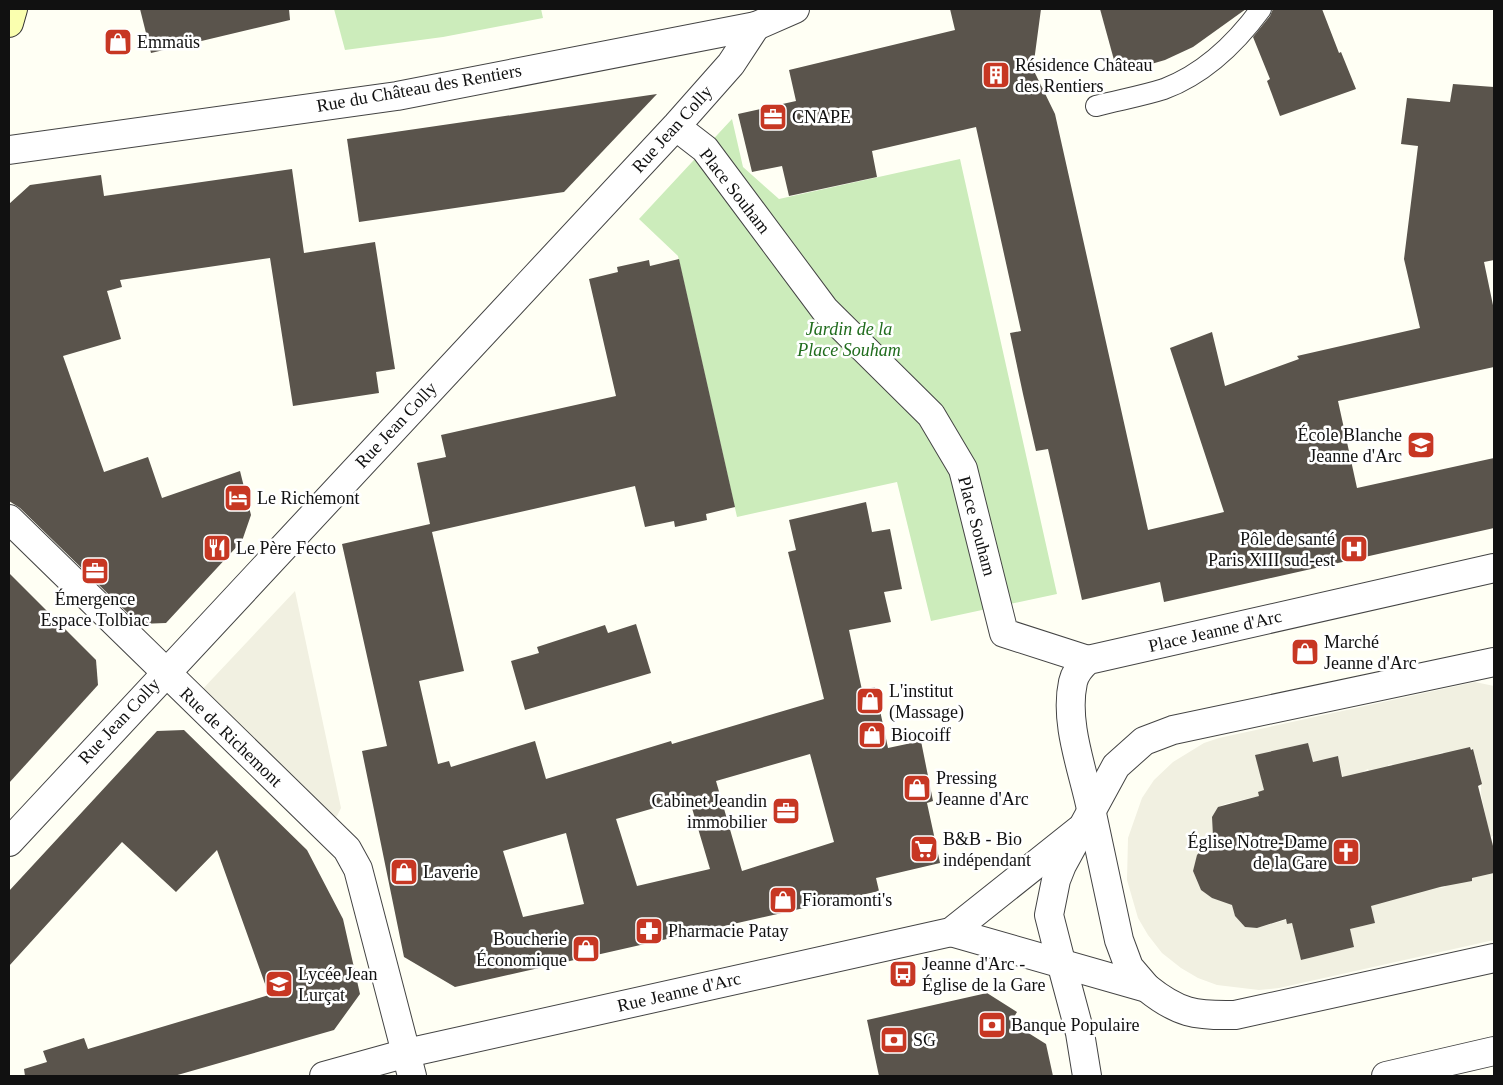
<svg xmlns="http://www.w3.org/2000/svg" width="1503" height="1085" font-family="'Times New Roman',serif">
  <rect width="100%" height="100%" fill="#fffff4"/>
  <!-- green -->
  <g fill="#ccecbb">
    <polygon points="334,9 541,9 543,18 443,37 345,50"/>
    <polygon points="732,119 743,167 779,199 960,159 1057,594 931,621 897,482 737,517 678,256 639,219"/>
  </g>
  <!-- plaza -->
  <g fill="#f1f0e1">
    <polygon points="295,591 341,808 337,816 332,819 198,694"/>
    <polygon points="1475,682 1494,686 1494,854 1492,843 1494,842 1493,836 1490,837 1481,794 1481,779 1473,749 1470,747 1444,755 1443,752 1417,762 1416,759 1412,760 1412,763 1393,767 1392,764 1388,765 1388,768 1370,772 1368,769 1364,771 1364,773 1343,778 1338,756 1313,762 1308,743 1256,755 1264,790 1259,796 1225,804 1217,808 1216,837 1199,850 1193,871 1201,890 1212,898 1222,901 1236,900 1233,908 1235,916 1245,927 1257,928 1286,920 1292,923 1301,960 1354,947 1350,929 1375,923 1370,901 1417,894 1421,892 1421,890 1440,886 1441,888 1445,887 1445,884 1467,879 1467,882 1472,881 1472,878 1494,873 1494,940 1279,988 1259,990 1217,985 1198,978 1181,968 1162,953 1148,935 1138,918 1127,880 1128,838 1142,798 1154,780 1173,762 1204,743 1219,738"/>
  </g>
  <!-- building -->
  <g fill="#5a544c" fill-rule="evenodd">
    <polygon points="140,9 289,9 290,20 151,53"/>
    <polygon points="950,9 1041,9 1033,69 1055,114 1148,530 1224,512 1170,348 1212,332 1225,386 1299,359 1297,356 1420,328 1404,259 1418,146 1401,144 1407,98 1450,102 1453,84 1494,87 1494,260 1484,262 1494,310 1494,367 1338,401 1357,488 1494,458 1494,528 1164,602 1160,582 1082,600 1048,449 1036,451 1023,394 1010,333 1021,331 976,127 872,151 877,177 789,196 782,166 752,172 738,114 796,101 789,70 955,30"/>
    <polygon points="1100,9 1246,9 1193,47 1165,60 1141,67 1114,60"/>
    <polygon points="1273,9 1322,9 1339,53 1341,52 1356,89 1280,116 1267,81 1270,79 1253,37 1270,16"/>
    <polygon points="657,94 564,192 359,222 347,139"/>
    <polygon points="292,169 304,253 375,242 395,369 376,372 379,393 293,406 270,258 120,280 122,287 107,291 121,339 63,356 104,472 148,457 162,498 240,471 251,515 242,541 166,623 139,624 20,508 9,501 9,204 30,185 101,175 104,196"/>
    <path d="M679,259L735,507L706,514L707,520L675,527L674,521L645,527L635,486L432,532L464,671L419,681L438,764L449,761L451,767L535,741L546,779L671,741L672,744L824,699L788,552L796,550L789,520L866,502L872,532L890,529L902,589L884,592L891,622L849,630L862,690L875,687L888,748L921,741L933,801L927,803L940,863L876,878L879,891L455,987L404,957L362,751L387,746L342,544L430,524L417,463L446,457L441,435L616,396L589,279L618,272L617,267L649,260L650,266ZM810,754L834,842L742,871L716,781ZM689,798L710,869L637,886L616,819ZM566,833L584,904L523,917L503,851Z"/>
    <polygon points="9,573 96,660 98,685 9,783"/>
    <polygon points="636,624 651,673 525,710 511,661 539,653 537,647 605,625 608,633"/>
    <polygon points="184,730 307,850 343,919 360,994 334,1030 174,1076 25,1076 24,1069 47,1062 43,1051 84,1038 88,1049 269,995 217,850 176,892 122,842 9,966 9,891 157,731"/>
    <polygon points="1308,743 1313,762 1338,756 1342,777 1470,747 1471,750 1473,749 1482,784 1478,786 1494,850 1494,873 1472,878 1472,881 1440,887 1371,906 1375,923 1350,929 1354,947 1301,960 1292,923 1287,924 1286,919 1257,928 1245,927 1235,916 1232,905 1212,898 1201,890 1193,871 1197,855 1213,836 1212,817 1218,807 1259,796 1258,792 1264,790 1255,755"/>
    <polygon points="987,993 1017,1012 1011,1022 1046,1044 1053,1076 879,1076 867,1020"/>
  </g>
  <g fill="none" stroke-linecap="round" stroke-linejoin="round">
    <defs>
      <path id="service" d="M1096,106C1119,100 1142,96 1164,89C1204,74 1236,43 1261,9"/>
      <g id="pedestrian">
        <polyline points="683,132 705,149 825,310 931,415 963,469 1004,633 1088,660"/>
        <path d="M1091,809C1083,770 1064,723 1073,682C1075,673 1081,666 1088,660L1494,568"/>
        <polyline points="1386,1076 1494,1051"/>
      </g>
      <g id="minor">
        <polyline points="9,150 397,96 756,26 795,9"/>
        <polyline points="9,519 347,849 358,869 412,1076"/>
        <polyline points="9,842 677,125 731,64 756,26"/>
        <polyline points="1061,962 1080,1033 1087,1076"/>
      </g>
      <g id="tertiary">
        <polyline points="1091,809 1119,940 1129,967 1147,988"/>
        <path d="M951,932L1147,988C1178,1013 1195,1016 1235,1015L1494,958"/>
        <polyline points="1061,962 1049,915 1056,880 1062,865 1116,766 1144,741 1173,730 1494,662"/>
        <polyline points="324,1076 407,1053 951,932 1079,830"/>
      </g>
      <polyline id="secondary" points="9,23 13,9"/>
    </defs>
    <!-- service casing -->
    <use href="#service" stroke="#444" stroke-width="22"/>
    <!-- pedestrian casing -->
    <use href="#pedestrian" stroke="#444" stroke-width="30"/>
    <!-- minor casing -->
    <use href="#minor" stroke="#444" stroke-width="30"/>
    <!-- tertiary casing -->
    <use href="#tertiary" stroke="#444" stroke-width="30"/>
    <!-- secondary casing -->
    <use href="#secondary" stroke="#333" stroke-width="30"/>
    <!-- service -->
    <use href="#service" stroke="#fff" stroke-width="20"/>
    <!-- pedestrian -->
    <use href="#pedestrian" stroke="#fff" stroke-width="28"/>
    <!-- minor -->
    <use href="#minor" stroke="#fff" stroke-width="28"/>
    <!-- tertiary -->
    <use href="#tertiary" stroke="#fff" stroke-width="28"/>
    <!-- secondary -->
    <use href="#secondary" stroke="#faffaf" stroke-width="28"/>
  </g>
  <!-- icons -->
  <defs>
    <symbol id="shop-square" viewBox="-11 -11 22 22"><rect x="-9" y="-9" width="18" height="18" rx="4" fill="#c73723" stroke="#fff"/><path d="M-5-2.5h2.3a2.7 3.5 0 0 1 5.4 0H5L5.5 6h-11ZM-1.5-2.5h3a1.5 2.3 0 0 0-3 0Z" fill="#fff"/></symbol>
    <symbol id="building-square" viewBox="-11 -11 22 22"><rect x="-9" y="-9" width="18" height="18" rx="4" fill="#c73723" stroke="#fff"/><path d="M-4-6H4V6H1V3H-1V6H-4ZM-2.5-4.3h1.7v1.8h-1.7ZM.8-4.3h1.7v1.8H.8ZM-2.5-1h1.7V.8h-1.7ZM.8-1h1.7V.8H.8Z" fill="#fff"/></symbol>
    <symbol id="office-square" viewBox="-11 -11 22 22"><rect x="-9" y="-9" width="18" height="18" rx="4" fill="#c73723" stroke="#fff"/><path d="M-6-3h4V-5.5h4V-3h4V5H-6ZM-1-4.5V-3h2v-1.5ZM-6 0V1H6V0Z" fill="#fff"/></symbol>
    <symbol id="school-square" viewBox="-11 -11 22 22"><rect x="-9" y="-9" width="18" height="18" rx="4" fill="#c73723" stroke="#fff"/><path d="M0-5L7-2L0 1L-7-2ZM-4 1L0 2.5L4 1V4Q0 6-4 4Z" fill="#fff"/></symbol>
    <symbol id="hotel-square" viewBox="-11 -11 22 22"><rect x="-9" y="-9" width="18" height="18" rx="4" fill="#c73723" stroke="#fff"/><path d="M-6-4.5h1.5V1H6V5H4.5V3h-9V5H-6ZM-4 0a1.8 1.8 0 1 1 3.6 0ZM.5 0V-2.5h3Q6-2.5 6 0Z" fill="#fff"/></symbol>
    <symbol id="restaurant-square" viewBox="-11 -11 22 22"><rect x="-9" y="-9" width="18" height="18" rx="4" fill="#c73723" stroke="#fff"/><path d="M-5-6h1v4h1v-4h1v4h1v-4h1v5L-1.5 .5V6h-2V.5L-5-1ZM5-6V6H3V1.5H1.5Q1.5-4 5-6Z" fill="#fff"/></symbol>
    <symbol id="hospital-square" viewBox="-11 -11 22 22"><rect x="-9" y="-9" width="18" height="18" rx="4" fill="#c73723" stroke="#fff"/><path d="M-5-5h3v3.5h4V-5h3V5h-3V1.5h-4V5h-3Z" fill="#fff"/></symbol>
    <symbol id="supermarket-square" viewBox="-11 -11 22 22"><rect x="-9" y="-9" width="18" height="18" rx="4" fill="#c73723" stroke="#fff"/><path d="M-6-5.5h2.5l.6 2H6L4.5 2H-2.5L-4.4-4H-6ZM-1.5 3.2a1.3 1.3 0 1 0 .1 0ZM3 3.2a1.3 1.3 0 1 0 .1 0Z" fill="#fff"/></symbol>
    <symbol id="church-square" viewBox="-11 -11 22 22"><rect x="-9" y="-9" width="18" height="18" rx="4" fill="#c73723" stroke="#fff"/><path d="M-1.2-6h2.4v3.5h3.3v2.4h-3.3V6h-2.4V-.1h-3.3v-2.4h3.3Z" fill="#fff"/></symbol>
    <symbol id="pharmacy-square" viewBox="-11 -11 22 22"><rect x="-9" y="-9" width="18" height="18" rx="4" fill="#c73723" stroke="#fff"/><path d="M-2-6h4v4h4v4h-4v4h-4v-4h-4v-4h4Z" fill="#fff"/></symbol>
    <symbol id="bus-square" viewBox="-11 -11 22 22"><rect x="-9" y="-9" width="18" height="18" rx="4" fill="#c73723" stroke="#fff"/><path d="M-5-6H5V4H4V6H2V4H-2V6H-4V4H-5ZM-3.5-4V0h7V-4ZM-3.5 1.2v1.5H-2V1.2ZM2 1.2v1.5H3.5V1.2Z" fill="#fff"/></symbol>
    <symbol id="bank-square" viewBox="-11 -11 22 22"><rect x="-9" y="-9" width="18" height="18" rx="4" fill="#c73723" stroke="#fff"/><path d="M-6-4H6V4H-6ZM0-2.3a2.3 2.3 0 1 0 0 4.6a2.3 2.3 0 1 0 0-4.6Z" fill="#fff"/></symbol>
  </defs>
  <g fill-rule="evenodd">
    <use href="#shop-square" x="102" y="26" width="32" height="32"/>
    <use href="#building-square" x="980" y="59" width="32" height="32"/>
    <use href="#office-square" x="757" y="101" width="32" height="32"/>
    <use href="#school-square" x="1405" y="429" width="32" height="32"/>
    <use href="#hotel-square" x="222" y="482" width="32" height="32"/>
    <use href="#restaurant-square" x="201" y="532" width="32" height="32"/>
    <use href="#hospital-square" x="1338" y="533" width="32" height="32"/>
    <use href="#office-square" x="79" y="555" width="32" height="32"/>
    <use href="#shop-square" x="1289" y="636" width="32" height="32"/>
    <use href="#shop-square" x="854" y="685" width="32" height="32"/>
    <use href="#shop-square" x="856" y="719" width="32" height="32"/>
    <use href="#shop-square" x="901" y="772" width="32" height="32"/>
    <use href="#office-square" x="770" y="795" width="32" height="32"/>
    <use href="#supermarket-square" x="908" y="833" width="32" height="32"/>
    <use href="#church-square" x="1330" y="836" width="32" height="32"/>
    <use href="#shop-square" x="388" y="856" width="32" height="32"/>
    <use href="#shop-square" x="767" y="884" width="32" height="32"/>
    <use href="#pharmacy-square" x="633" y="915" width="32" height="32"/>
    <use href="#shop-square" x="570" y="933" width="32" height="32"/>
    <use href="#bus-square" x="887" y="958" width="32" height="32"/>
    <use href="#school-square" x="263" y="968" width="32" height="32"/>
    <use href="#bank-square" x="976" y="1009" width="32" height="32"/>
    <use href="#bank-square" x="878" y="1024" width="32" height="32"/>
  </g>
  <g text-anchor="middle" stroke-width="5" stroke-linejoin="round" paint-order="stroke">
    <!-- poi labels -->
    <g font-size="18" fill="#111" stroke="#fff" text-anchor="start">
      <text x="137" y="48">Emmaüs</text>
      <text x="1015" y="71">Résidence Château<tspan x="1015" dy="21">des Rentiers</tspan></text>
      <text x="792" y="123">CNAPE</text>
      <text x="1402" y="441" text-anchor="end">École Blanche<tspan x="1402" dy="21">Jeanne d'Arc</tspan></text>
      <text x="257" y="504">Le Richemont</text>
      <text x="1335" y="545" text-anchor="end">Pôle de santé<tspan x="1335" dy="21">Paris XIII sud-est</tspan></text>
      <text x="236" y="554">Le Père Fecto</text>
      <text x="95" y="605" text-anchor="middle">Émergence<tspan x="95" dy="21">Espace Tolbiac</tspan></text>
      <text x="1324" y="648">Marché<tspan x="1324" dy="21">Jeanne d'Arc</tspan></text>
      <text x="889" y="697">L'institut<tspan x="889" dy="21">(Massage)</tspan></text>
      <text x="891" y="741">Biocoiff</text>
      <text x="936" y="784">Pressing<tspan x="936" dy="21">Jeanne d'Arc</tspan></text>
      <text x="767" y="807" text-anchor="end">Cabinet Jeandin<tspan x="767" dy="21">immobilier</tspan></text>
      <text x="943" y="845">B&amp;B - Bio<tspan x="943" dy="21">indépendant</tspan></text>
      <text x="1327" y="848" text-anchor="end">Église Notre-Dame<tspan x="1327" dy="21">de la Gare</tspan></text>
      <text x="423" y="878">Laverie</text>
      <text x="802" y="906">Fioramonti's</text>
      <text x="668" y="937">Pharmacie Patay</text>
      <text x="567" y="945" text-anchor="end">Boucherie<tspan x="567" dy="21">Économique</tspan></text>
      <text x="922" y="970">Jeanne d'Arc -<tspan x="922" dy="21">Église de la Gare</tspan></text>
      <text x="298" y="980">Lycée Jean<tspan x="298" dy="21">Lurçat</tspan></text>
      <text x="1011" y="1031">Banque Populaire</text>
      <text x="913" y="1046">SG</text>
    </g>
    <!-- street labels -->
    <g font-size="18" fill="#111" stroke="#fff">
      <text transform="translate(419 88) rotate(-10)" y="6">Rue du Château des Rentiers</text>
      <text transform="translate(672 129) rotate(-48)" y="6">Rue Jean Colly</text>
      <text transform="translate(735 191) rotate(52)" y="6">Place Souham</text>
      <text transform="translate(396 425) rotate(-47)" y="6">Rue Jean Colly</text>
      <text transform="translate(977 526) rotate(75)" y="6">Place Souham</text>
      <text transform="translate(1215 631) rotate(-13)" y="6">Place Jeanne d'Arc</text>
      <text transform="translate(119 721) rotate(-47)" y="6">Rue Jean Colly</text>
      <text transform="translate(231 737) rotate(44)" y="6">Rue de Richemont</text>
      <text transform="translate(679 992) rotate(-13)" y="6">Rue Jeanne d'Arc</text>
    </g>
    <!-- park labels -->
    <g font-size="18" font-style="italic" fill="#206c1d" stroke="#fff">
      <text x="849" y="335">Jardin de la<tspan x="849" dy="21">Place Souham</tspan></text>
    </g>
  </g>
  <!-- border -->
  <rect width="1503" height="1085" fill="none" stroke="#111111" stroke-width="20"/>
</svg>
